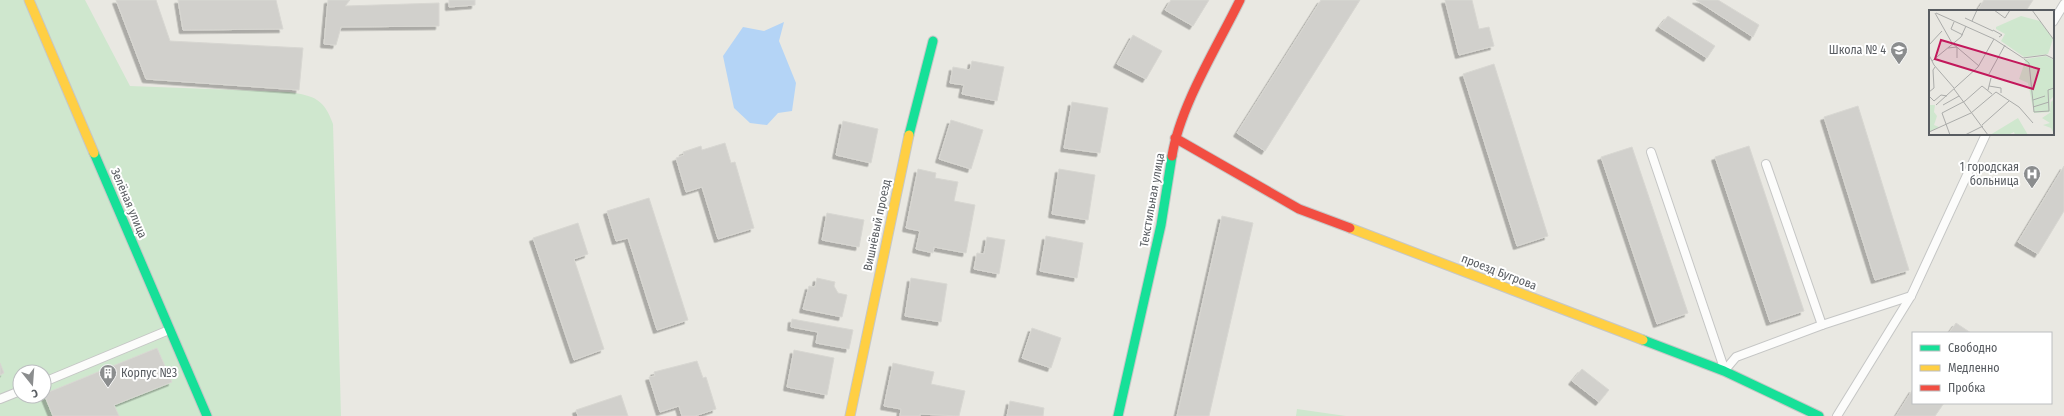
<svg xmlns="http://www.w3.org/2000/svg" width="2064" height="416" font-family="'Fira Sans Condensed',sans-serif">
  <defs>
    <filter id="shadow"><feDropShadow dx="-3.5" dy="3.5" stdDeviation="0" flood-color="#0004"/></filter>
  </defs>
  <rect width="100%" height="100%" fill="#e9e8e2"/>
  <!-- green -->
  <g fill="#cfe7ce" fill-rule="evenodd">
    <path d="M0,0H85L130,86L289,92C315,96 324,99 333,124L341,416H0ZM20,372H44V396H20Z"/>
    <polygon points="1297,409 1346,416 1296,416"/>
  </g>
  <!-- water -->
  <polygon fill="#b4d4f6" points="784,22 779,41 796,83 792,111 778,113 767,125 750,123 734,108 723,56 743,27 764,31"/>
  <!-- building -->
  <g fill="#d1d0cc" stroke="#d8d7d2" filter="url(#shadow)">
    <polygon points="116,0 156,0 170,41 303,48 299,90 146,79"/>
    <polygon points="178,0 276,0 283,29 183,30"/>
    <polygon points="328,0 350,0 345,6 439,3 439,26 341,27 336,45 324,44"/>
    <polygon points="449,0 475,0 475,5 449,7"/>
    <polygon points="1171,0 1209,0 1193,26 1165,10"/>
    <polygon points="1321,0 1360,0 1265,151 1237,133"/>
    <polygon points="1445,0 1472,0 1479,29 1489,27 1494,46 1459,55"/>
    <polygon points="1696,0 1718,0 1759,25 1753,37"/>
    <polygon points="1984,0 2033,0 2026,11 1977,11"/>
    <polygon points="1668,16 1715,46 1707,58 1659,27"/>
    <polygon points="1133,35 1162,51 1146,79 1117,64"/>
    <polygon points="972,61 1004,67 997,101 962,94 964,85 950,83 953,67 970,70"/>
    <polygon points="1494,64 1548,236 1517,246 1463,74"/>
    <polygon points="1072,102 1108,108 1100,153 1064,148"/>
    <polygon points="1858,106 1909,270 1875,280 1824,117"/>
    <polygon points="951,120 983,130 971,169 939,159"/>
    <polygon points="843,121 878,129 871,163 836,155"/>
    <polygon points="725,143 731,163 735,162 754,228 718,239 702,187 686,192 676,158 684,155 683,152 701,146 702,150"/>
    <polygon points="1749,146 1804,311 1770,322 1715,157"/>
    <polygon points="1632,147 1688,313 1657,324 1601,157"/>
    <polygon points="2064,166 2064,211 2038,254 2018,242"/>
    <polygon points="918,169 936,173 935,178 958,182 954,201 975,205 966,253 934,247 933,253 916,249 920,231 906,228"/>
    <polygon points="1059,169 1095,175 1088,220 1052,214"/>
    <polygon points="649,198 688,320 657,330 628,238 616,241 607,211"/>
    <polygon points="827,213 864,220 859,247 822,240"/>
    <polygon points="1222,216 1253,223 1209,416 1177,416"/>
    <polygon points="578,223 588,254 574,259 604,349 574,360 533,238"/>
    <polygon points="1046,236 1083,243 1077,278 1040,271"/>
    <polygon points="987,237 1005,240 999,274 974,269 977,253 984,254"/>
    <polygon points="817,278 835,282 834,286 838,293 847,295 842,317 803,309 809,286 815,287"/>
    <polygon points="911,278 947,284 941,322 905,316"/>
    <polygon points="792,319 853,330 849,349 816,343 818,332 791,327"/>
    <polygon points="1956,323 1971,333 1949,333"/>
    <polygon points="1032,328 1061,338 1051,368 1022,358"/>
    <polygon points="157,348 172,382 114,405 119,416 53,416 44,394"/>
    <polygon points="794,350 834,358 827,395 787,387"/>
    <polygon points="697,361 703,378 706,377 716,409 695,416 682,416 679,406 660,412 649,377 655,376 654,372"/>
    <polygon points="0,363 4,373 0,375"/>
    <polygon points="893,363 934,372 931,384 965,391 959,416 920,414 920,416 900,416 901,409 884,406"/>
    <polygon points="1582,369 1609,390 1599,402 1572,381"/>
    <polygon points="1913,389 1913,403 1944,403 1935,416 1896,416"/>
    <polygon points="621,395 628,416 578,416 576,410"/>
    <polygon points="1010,401 1044,408 1043,416 1007,416"/>
  </g>
  <g fill="none" stroke-linecap="round" stroke-linejoin="round">
    <defs>
      <g id="lane">
        <polyline points="2053,22 2064,4"/>
        <polyline points="1651,152 1724,368"/>
        <polyline points="1766,164 1822,325"/>
        <polyline points="1725,370 1736,357 1822,325 1911,296"/>
        <polyline points="44,382 169,330"/>
        <polyline points="0,399 20,391"/>
        <polyline points="1837,416 1911,296 1986,134"/>
      </g>
      <g id="fast">
        <polyline points="909,135 933,41"/>
        <polyline points="94,153 207,416"/>
        <polyline points="1643,340 1724,371 1819,416"/>
        <polyline points="1118,416 1161,225 1172,156"/>
      </g>
      <g id="slow">
        <polyline points="29,0 94,153"/>
        <polyline points="1350,228 1643,340"/>
        <polyline points="850,416 909,135"/>
      </g>
      <g id="jam">
        <polyline points="1175,138 1299,209 1350,228"/>
        <path d="M1172,156C1180,106 1217,47 1240,0"/>
      </g>
    </defs>
    <!-- lane casing -->
    <use href="#lane" stroke="#c5c6c5" stroke-width="10"/>
    <!-- fast casing -->
    <use href="#fast" stroke="#c6c7c6" stroke-width="11"/>
    <!-- slow casing -->
    <use href="#slow" stroke="#c6c7c6" stroke-width="11"/>
    <!-- jam casing -->
    <use href="#jam" stroke="#c6c7c6" stroke-width="11"/>
    <!-- lane -->
    <use href="#lane" stroke="#fcfcfb" stroke-width="8"/>
    <!-- fast -->
    <use href="#fast" stroke="#16e098" stroke-width="9"/>
    <!-- slow -->
    <use href="#slow" stroke="#ffcf43" stroke-width="9"/>
    <!-- jam -->
    <use href="#jam" stroke="#f24e42" stroke-width="9"/>
  </g>
  <!-- icons -->
  <defs>
    <symbol id="school-pin" viewBox="-11 -11 22 30"><path d="M0 17L-7.5 6A9.5 9.5 0 1 1 7.5 6Z" fill="#8b8d8e" stroke="#fff"/><path d="M0-5L7-2L0 1L-7-2ZM-4 1L0 2.5L4 1V4Q0 6-4 4Z" fill="#fff"/></symbol>
    <symbol id="hospital-pin" viewBox="-11 -11 22 30"><path d="M0 17L-7.5 6A9.5 9.5 0 1 1 7.5 6Z" fill="#8b8d8e" stroke="#fff"/><path d="M-5-5h3v3.5h4V-5h3V5h-3V1.5h-4V5h-3Z" fill="#fff"/></symbol>
    <symbol id="building-pin" viewBox="-11 -11 22 30"><path d="M0 17L-7.5 6A9.5 9.5 0 1 1 7.5 6Z" fill="#8b8d8e" stroke="#fff"/><path d="M-4-6H4V6H1V3H-1V6H-4ZM-2.5-4.3h1.7v1.8h-1.7ZM.8-4.3h1.7v1.8H.8ZM-2.5-1h1.7V.8h-1.7ZM.8-1h1.7V.8H.8Z" fill="#fff"/></symbol>
  </defs>
  <g fill-rule="evenodd">
    <use href="#school-pin" x="1889" y="40" width="20" height="27"/>
    <use href="#hospital-pin" x="2022" y="164" width="20" height="27"/>
    <use href="#building-pin" x="98" y="363" width="20" height="27"/>
  </g>
  <g text-anchor="middle" stroke-width="4" stroke-linejoin="round" paint-order="stroke">
    <!-- poi labels -->
    <g font-size="12" fill="#585c61" stroke="#fff" text-anchor="end">
      <text x="1886" y="54">Школа № 4</text>
      <text x="2019" y="171">1 городская<tspan x="2019" dy="14">больница</tspan></text>
      <text x="121" y="377" text-anchor="start">Корпус №3</text>
    </g>
    <!-- street labels -->
    <g font-size="12" fill="#585c61" stroke="#fff">
      <text transform="translate(1152 200) rotate(-80)" y="4">Текстильная улица</text>
      <text transform="translate(129 203) rotate(67)" y="4">Зелёная улица</text>
      <text transform="translate(877 225) rotate(-78)" y="4">Вишнёвый проезд</text>
      <text transform="translate(1499 272) rotate(21)" y="4">проезд Бугрова</text>
    </g>
  </g>
  <!-- overview -->
  <g transform="translate(1929 10)">
    <rect width="125" height="125" fill="#e9e8e2"/>
    <path d="M92,6L111,11L124,29L119,44L95,47L72,31L76,24L67,19V17ZM117,46L125,50V86L121,90L122,102V92L125,89V124L122,118L114,115L121,113L113,108L122,102L105,103L99,73L90,69L97,49ZM0,95H6L5,102L8,106L5,115L10,117L0,122ZM89,108L99,125H86L85,122L79,125H61Z" fill="#cfe7ce"/>
    <path fill="none" stroke="#abacaa" stroke-width="1" d="M65,0L76,8L81,0M103,0L125,30M6,3L23,33L50,56M7,3L65,29M36,8L64,21M43,11L48,0M25,12L22,19L34,25M64,20L73,25L70,27M0,35L13,21M19,38L28,37V48M0,45L5,55L25,78M95,49L100,53L105,102L120,101L119,80L125,78M3,51L32,27L37,16M60,64L76,35M60,76L72,78V83M25,79L59,125M59,80L62,68M0,82L5,78L4,60L6,57M0,86L5,91L12,85L18,86M104,90L116,86M7,95L49,57L65,29L94,48L117,45L125,49M14,95L30,86M104,97L120,92M53,115L80,91M0,122L42,103L67,82L90,97L104,113M21,125L13,103L36,91L53,76L63,84M36,125L54,116"/>
    <path fill="#c2185b" fill-opacity="0.15" stroke="#c2185b" stroke-width="2" d="M12,30L110,59L104,79L6,49Z"/>
    <rect width="125" height="125" fill="none" stroke="#585c61" stroke-width="2"/>
  </g>
  <!-- legend -->
  <rect x="1912" y="332" width="140" height="72" fill="#ffffff" stroke="#bcbec0"/>
  <rect x="1920" y="345" width="20" height="6" fill="#16e098" stroke="#bcbec0"/>
  <text x="1948" y="352" font-size="12" fill="#585c61">Свободно</text>
  <rect x="1920" y="365" width="20" height="6" fill="#ffcf43" stroke="#bcbec0"/>
  <text x="1948" y="372" font-size="12" fill="#585c61">Медленно</text>
  <rect x="1920" y="385" width="20" height="6" fill="#f24e42" stroke="#bcbec0"/>
  <text x="1948" y="392" font-size="12" fill="#585c61">Пробка</text>
  <!-- north arrow -->
  <g transform="translate(32 384) rotate(163)"><circle r="19" fill="#ffffff" stroke="#bcbec0"/>
  <path d="M0-3L7 15L0 10L-7 15Z" fill="#8b8d8e"/>
  <text y="-6" font-size="11" font-weight="bold" text-anchor="middle" fill="#585c61">С</text>
  </g>
</svg>
